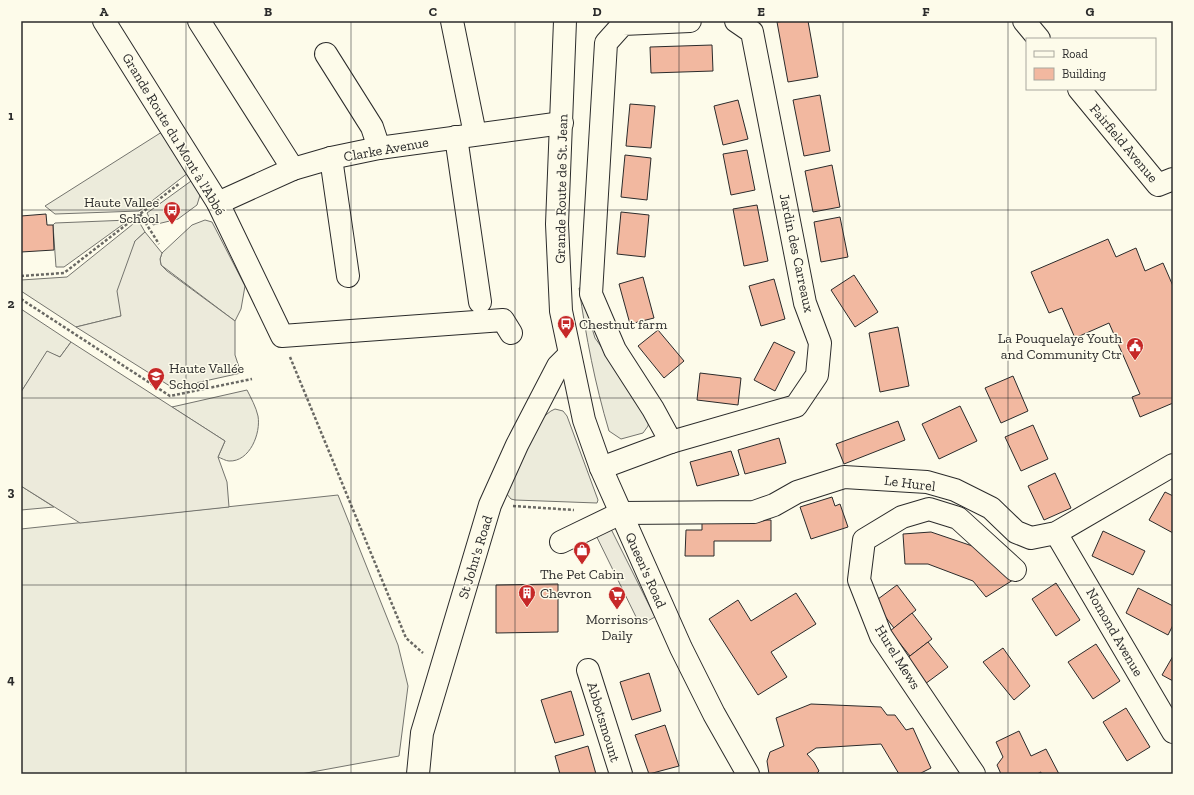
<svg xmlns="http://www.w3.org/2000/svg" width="1194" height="795" font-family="'Zilla Slab',serif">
  <rect width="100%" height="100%" fill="#fdfbea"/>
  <!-- grass -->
  <g fill="#ecebdb" stroke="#74746e">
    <polygon points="165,130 193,169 139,211 55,214 45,206"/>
    <polygon points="198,176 201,192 197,205 178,219 153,225 147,213"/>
    <polygon points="129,220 64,267 56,267 53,225 55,223"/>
    <polygon points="138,220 145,232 135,241 121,316 76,327 21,291 21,280 67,277"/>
    <polygon points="205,220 212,222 245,286 241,309 235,321 161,265 160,259 162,253 192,225"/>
    <path d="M584,287L588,315L595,338L650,415L648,426L643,433L621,439L609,431C595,384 586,337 579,288Z"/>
    <polygon points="21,309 71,342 60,357 47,352 21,392"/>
    <path d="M247,390C251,398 256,407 258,416C261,433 250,462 229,461C226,461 221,458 218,457L225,441L172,407Z"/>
    <path d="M555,409L563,411L567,416L598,500L597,503L515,500L511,499L506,493C516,472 533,417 555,409Z"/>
    <polygon points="21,486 54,507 21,510"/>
    <polygon points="338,495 398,645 408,686 399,756 301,774 21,774 21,529"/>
  </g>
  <!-- parking -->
  <g fill="#eceadb" stroke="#74746e">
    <polygon points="145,232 162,253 160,259 161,265 167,271 235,321 235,355 241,373 173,388 76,327 121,316 117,291 135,241"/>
    <polygon points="71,342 225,441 218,457 227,482 229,507 80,523 21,486 21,392 47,351 60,357"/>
    <polygon points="587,517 605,517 655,617 640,625"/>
  </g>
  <!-- building -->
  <g fill="#f2b8a0" stroke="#2b2b2b">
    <polygon points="785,21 808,21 818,77 788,82 777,22"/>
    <polygon points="712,45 713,71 651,73 650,47"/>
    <polygon points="820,95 830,151 804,156 793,100"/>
    <polygon points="738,100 748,139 723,145 714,106"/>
    <polygon points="630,104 655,106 651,148 626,146"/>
    <polygon points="747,150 755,190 731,195 723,154"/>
    <polygon points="625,155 651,158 647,200 621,197"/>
    <polygon points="832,165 840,207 813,212 805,171"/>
    <polygon points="757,205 768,261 744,266 733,209"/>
    <polygon points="621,212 649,215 645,257 617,254"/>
    <polygon points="46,214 47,225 53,225 54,250 21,252 21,216"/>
    <polygon points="840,217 848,257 821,262 814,222"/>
    <polygon points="1108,239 1116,257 1136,248 1145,271 1163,263 1173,286 1173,403 1140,417 1132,397 1140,394 1109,323 1075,338 1062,308 1049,313 1031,272"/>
    <polygon points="854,275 878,312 855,327 831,290"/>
    <polygon points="643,277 654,318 630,324 619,284"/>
    <polygon points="774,279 785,319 761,326 749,286"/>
    <polygon points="898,327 909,386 880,392 869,333"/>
    <polygon points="658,330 684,361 664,378 638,346"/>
    <polygon points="774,342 795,352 775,391 754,380"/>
    <polygon points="700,373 741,378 738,405 697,400"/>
    <polygon points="1013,376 1028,411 1001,423 985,388"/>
    <polygon points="960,406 977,441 939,459 922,424"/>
    <polygon points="898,421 905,440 844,464 836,444"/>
    <polygon points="1033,425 1048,459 1021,471 1005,437"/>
    <polygon points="779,438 786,463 745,474 738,450"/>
    <polygon points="731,451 739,475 697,486 690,462"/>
    <polygon points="1055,473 1071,508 1044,520 1028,486"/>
    <polygon points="1165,492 1173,496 1173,533 1149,520"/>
    <polygon points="832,497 835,506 840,504 848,527 811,539 800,507"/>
    <polygon points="702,520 771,520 771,541 714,541 714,556 685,556 686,530 702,530"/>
    <polygon points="1103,531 1145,551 1133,575 1092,556"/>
    <polygon points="931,532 993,553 1013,580 986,597 973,581 928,564 905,564 903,534"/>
    <polygon points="1056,583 1080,620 1056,636 1032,599"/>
    <polygon points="558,584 558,632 496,633 496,585"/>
    <polygon points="897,585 916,610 894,628 874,602"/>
    <polygon points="1138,588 1173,606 1173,625 1168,635 1126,613"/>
    <polygon points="796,593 816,624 771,652 787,677 758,695 709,619 738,600 751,621"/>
    <polygon points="912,613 932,639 910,656 890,631"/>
    <polygon points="928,642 948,667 925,684 906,659"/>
    <polygon points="1096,644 1120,681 1093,699 1068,662"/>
    <polygon points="1003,648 1030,686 1014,700 983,662"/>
    <polygon points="1173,656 1173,681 1162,675"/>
    <polygon points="649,673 661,711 632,720 620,682"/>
    <polygon points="571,691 584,735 555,743 541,700"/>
    <polygon points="811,704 881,707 887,715 895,715 906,730 913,728 931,768 919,774 899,774 881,744 816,748 807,754 814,762 819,771 816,774 769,774 767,761 770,752 784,746 776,718"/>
    <polygon points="1126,708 1150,747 1127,761 1103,722"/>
    <polygon points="665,725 679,766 649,774 635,735"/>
    <polygon points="1019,731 1031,756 1046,749 1059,774 1041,774 1041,772 1037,774 1001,774 997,765 1003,757 996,742"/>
    <polygon points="588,746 596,774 560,774 555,756"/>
  </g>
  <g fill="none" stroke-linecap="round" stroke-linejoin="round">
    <defs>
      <g id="minor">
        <polyline points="104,21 218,203 282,336 503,320 511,333"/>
        <polyline points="199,21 293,169"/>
        <polyline points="452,21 475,134"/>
        <polyline points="1024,21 1039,39"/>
        <polyline points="326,54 372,127 379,148"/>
        <polyline points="1079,89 1158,185 1173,179"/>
        <polyline points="456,137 480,302"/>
        <polyline points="331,158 348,276"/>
        <polyline points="218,203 293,169 331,158 379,148 562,123"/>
        <polyline points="671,442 653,409 615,350 591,294 606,43 623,24 690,21"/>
        <polyline points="601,468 671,442 796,406 817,375 820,343 805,303 752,32 736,21"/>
        <polyline points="1056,533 1173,732"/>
        <polyline points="561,542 621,513 754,512 774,505 797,492 844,477 927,482 955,490 991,508 1016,532 1031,538 1056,533 1173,465"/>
        <polyline points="588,670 621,774"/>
        <polyline points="974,774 881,636 859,580 864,540 902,517 929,509 958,518 1015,570"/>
      </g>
      <g id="major">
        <polyline points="565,21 557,224 561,311 584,420 601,468 681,648 714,714 748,774"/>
        <polyline points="418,774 422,733 490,505 517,445 558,366 569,355"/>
      </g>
    </defs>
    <!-- minor casing -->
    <use href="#minor" stroke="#2b2b2b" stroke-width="24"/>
    <!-- major casing -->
    <use href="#major" stroke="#2b2b2b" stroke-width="24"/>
    <!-- path -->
    <g stroke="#6a6964" stroke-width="2.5" stroke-dasharray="3 2" stroke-linecap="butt">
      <polyline points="140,214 159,244"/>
      <polyline points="21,276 64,273 180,183"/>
      <polyline points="21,299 170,396 252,379"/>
      <polyline points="290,357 406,638 423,653"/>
      <polyline points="513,506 574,510"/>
    </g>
    <!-- minor -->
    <use href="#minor" stroke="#fdfbea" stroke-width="22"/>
    <!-- major -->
    <use href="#major" stroke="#fdfbea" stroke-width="22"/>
  </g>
  <!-- grid -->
  <path fill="none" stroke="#2b2b2b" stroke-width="1" stroke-opacity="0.55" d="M186,21V774M351,21V774M515,21V774M679,21V774M843,21V774M1008,21V774M21,210H1173M21,398H1173M21,585H1173"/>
  <!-- icons -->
  <defs>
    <symbol id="bus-pin" viewBox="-11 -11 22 30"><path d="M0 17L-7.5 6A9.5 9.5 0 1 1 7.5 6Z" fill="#c62828" stroke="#fdfbea"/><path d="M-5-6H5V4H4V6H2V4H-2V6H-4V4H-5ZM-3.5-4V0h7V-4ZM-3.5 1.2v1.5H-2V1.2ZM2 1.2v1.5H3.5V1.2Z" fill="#fff"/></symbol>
    <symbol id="civic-pin" viewBox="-11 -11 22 30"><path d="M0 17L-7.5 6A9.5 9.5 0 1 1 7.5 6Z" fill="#c62828" stroke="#fdfbea"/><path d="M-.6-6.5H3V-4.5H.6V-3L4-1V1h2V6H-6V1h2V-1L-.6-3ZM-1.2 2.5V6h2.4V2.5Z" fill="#fff"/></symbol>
    <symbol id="school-pin" viewBox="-11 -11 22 30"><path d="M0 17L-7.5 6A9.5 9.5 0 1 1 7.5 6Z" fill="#c62828" stroke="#fdfbea"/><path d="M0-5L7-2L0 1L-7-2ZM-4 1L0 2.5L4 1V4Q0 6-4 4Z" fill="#fff"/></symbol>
    <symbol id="shop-pin" viewBox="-11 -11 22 30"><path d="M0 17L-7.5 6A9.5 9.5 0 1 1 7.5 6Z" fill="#c62828" stroke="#fdfbea"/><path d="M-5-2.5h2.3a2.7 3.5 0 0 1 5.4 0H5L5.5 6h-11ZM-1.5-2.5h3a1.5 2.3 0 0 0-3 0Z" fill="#fff"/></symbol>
    <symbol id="building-pin" viewBox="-11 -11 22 30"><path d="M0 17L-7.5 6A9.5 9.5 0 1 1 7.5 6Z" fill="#c62828" stroke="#fdfbea"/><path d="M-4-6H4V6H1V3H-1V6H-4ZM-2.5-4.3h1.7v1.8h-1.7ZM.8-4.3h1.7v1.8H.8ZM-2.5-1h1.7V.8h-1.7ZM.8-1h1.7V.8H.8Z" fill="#fff"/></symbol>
    <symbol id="supermarket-pin" viewBox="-11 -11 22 30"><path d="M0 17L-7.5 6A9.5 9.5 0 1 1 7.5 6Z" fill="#c62828" stroke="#fdfbea"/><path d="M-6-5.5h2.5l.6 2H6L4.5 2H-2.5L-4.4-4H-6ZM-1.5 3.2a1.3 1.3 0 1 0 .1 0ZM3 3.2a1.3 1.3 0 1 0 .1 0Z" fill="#fff"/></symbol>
  </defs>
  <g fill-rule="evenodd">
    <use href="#bus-pin" x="162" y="200" width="20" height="27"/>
    <use href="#bus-pin" x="556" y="314" width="20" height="27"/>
    <use href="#civic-pin" x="1125" y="336" width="20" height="27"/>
    <use href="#school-pin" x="146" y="366" width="20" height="27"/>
    <use href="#shop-pin" x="572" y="540" width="20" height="27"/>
    <use href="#building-pin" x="517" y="583" width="20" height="27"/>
    <use href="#supermarket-pin" x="607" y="585" width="20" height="27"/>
  </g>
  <g text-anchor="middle" stroke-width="3" stroke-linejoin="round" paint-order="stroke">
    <!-- street labels -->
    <g font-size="14" fill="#2b2b2b" stroke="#fdfbea">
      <text transform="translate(174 134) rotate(59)" y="5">Grande Route du Mont à l'Abbé</text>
      <text transform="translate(1124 143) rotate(50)" y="5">Fairfield Avenue</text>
      <text transform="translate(386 149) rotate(-10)" y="5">Clarke Avenue</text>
      <text transform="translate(561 189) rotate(-89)" y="5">Grande Route de St. Jean</text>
      <text transform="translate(797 253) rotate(78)" y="5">Jardin des Carreaux</text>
      <text transform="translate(910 483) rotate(7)" y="5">Le Hurel</text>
      <text transform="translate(475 557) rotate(-73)" y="5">St John's Road</text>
      <text transform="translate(646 570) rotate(66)" y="5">Queen's Road</text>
      <text transform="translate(1115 632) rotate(60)" y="5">Nomond Avenue</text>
      <text transform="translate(898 657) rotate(58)" y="5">Hurel Mews</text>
      <text transform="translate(604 722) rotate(73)" y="5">Abbotsmount</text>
    </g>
    <!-- poi labels -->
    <g font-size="14" fill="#2b2b2b" stroke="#fdfbea" text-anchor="start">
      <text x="159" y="207" text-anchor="end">Haute Vallee<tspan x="159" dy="16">School</tspan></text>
      <text x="579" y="329">Chestnut farm</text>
      <text x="1122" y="343" text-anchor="end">La Pouquelaye Youth<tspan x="1122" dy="16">and Community Ctr</tspan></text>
      <text x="169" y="373">Haute Vallée<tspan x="169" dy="16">School</tspan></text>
      <text x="582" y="579" text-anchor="middle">The Pet Cabin</text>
      <text x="540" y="598">Chevron</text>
      <text x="617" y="624" text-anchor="middle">Morrisons<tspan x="617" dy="16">Daily</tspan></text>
    </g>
  </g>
  <!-- border -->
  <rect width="1194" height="795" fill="none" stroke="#fdfbea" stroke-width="44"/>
  <!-- legend -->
  <rect x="1026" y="38" width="130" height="52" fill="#fdfbea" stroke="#a9a89e"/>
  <rect x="1034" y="51" width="20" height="6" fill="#fdfbea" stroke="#a9a89e"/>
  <text x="1062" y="58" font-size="12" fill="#2b2b2b">Road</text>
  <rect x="1034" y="68" width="20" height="12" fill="#f2b8a0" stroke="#a9a89e"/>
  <text x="1062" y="78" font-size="12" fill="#2b2b2b">Building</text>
  <rect x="22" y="22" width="1150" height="751" fill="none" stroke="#2b2b2b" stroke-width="1.5"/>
  <g font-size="13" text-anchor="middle" font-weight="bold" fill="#2b2b2b">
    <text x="104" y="16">A</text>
    <text x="268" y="16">B</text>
    <text x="433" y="16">C</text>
    <text x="597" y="16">D</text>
    <text x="761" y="16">E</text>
    <text x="926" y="16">F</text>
    <text x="1090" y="16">G</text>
    <text x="11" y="120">1</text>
    <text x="11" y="308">2</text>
    <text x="11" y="496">3</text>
    <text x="11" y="684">4</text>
  </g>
</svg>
